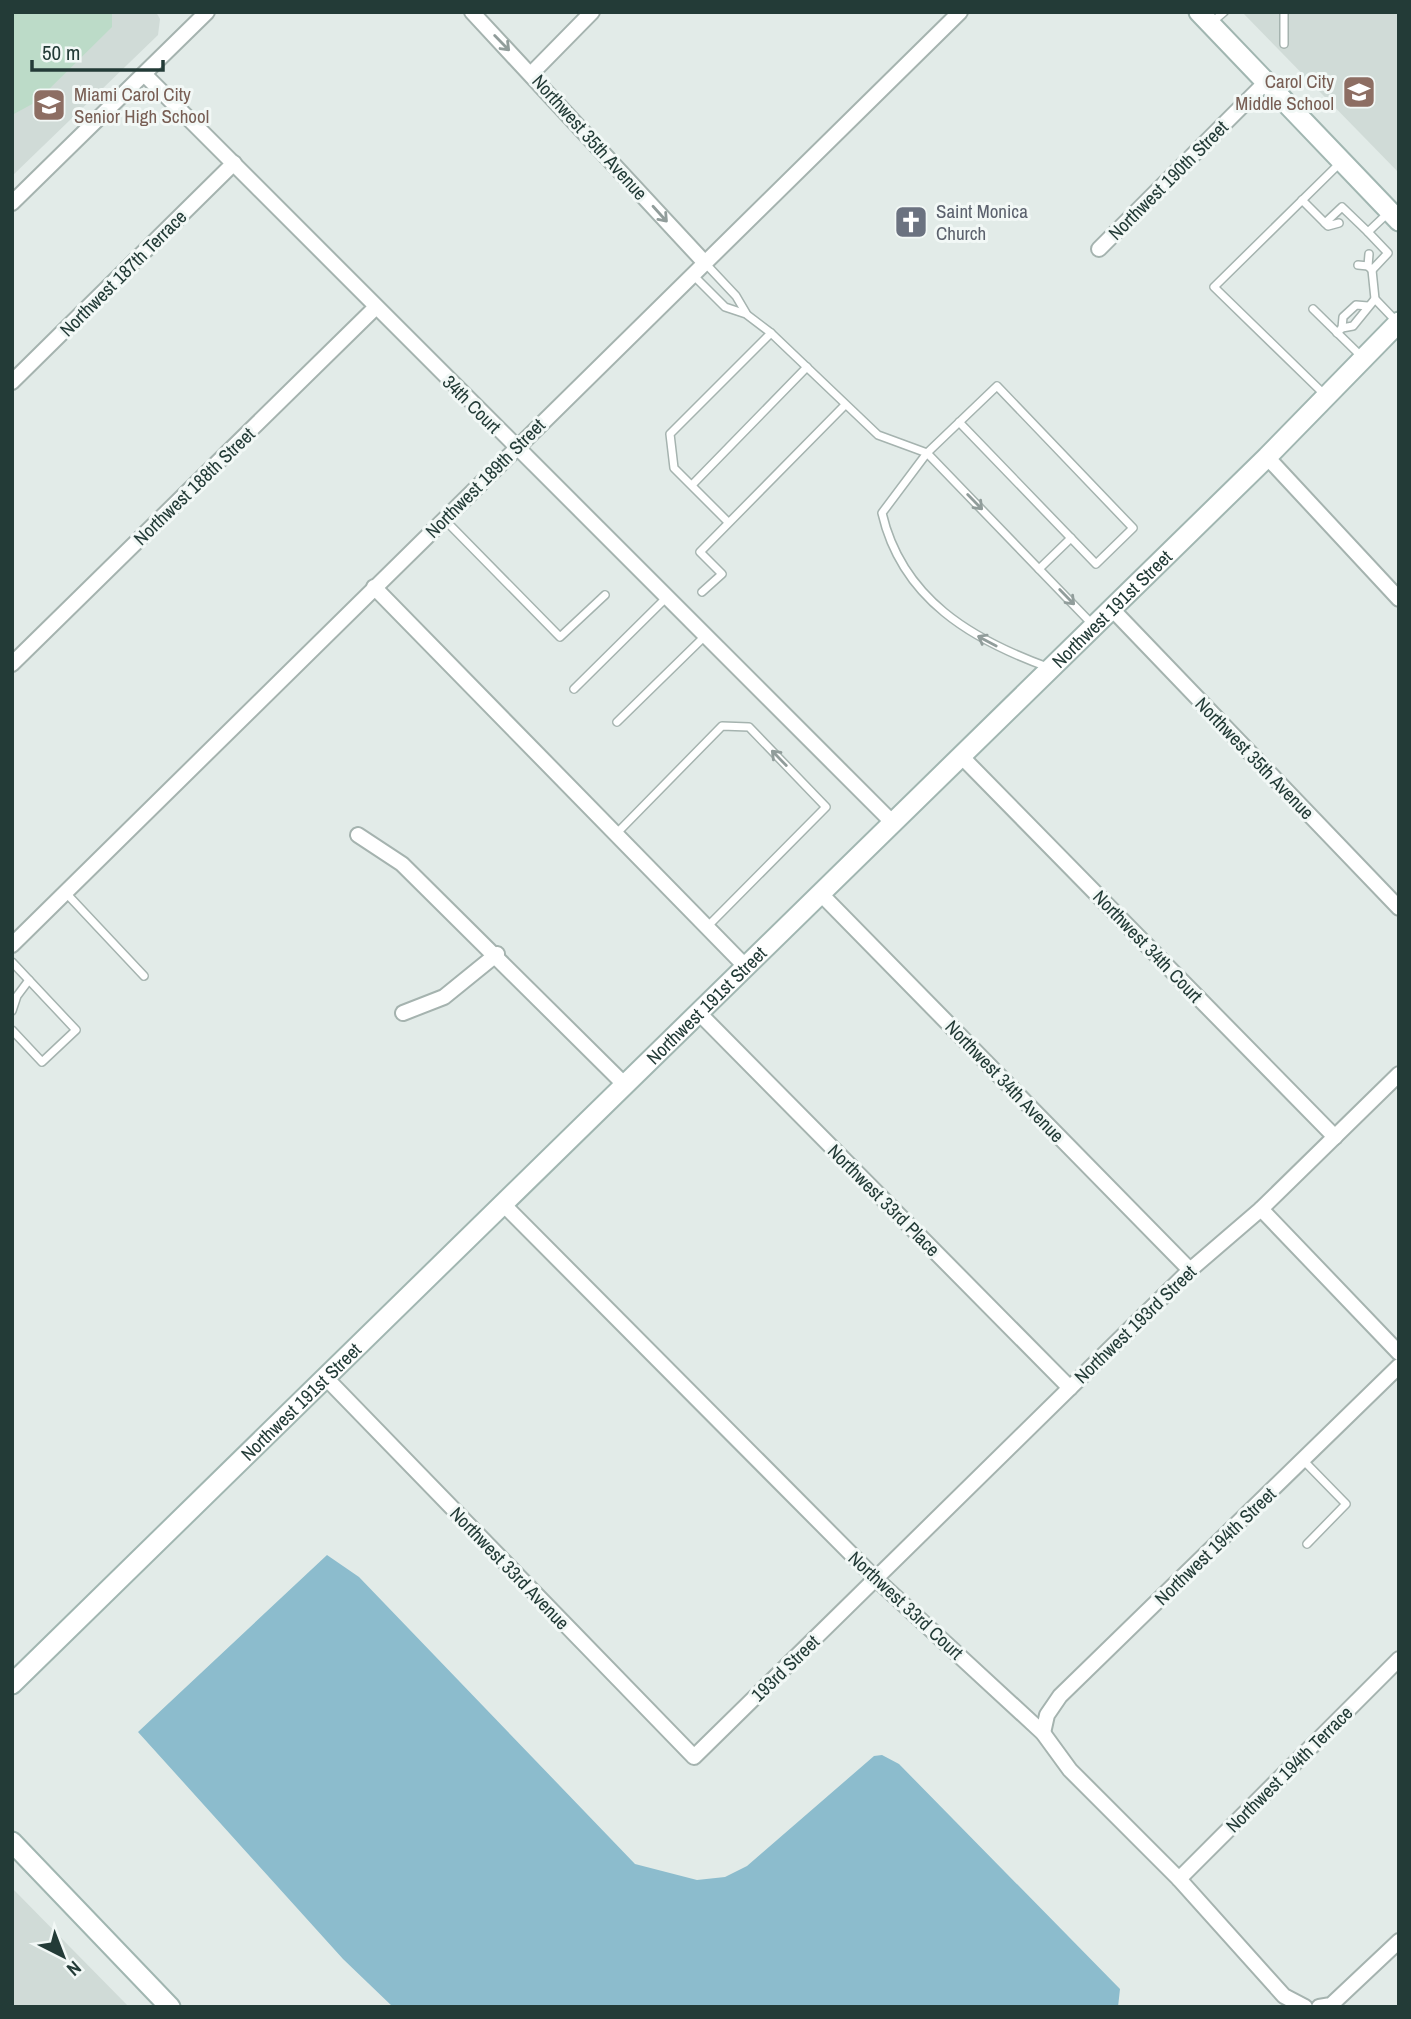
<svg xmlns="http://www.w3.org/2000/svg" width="1411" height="2019" font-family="'Archivo Narrow',sans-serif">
  <rect width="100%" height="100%" fill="#e2ebe8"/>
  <!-- built -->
  <g fill="#d0dbd7">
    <polygon points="12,12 156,12 160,19 158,35 12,176"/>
    <polygon points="1242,12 1399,12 1399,173"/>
    <polygon points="12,1888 129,2007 12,2007"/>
  </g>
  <!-- green -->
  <polygon fill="#bcdbc8" points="12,12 112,12 112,27 36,102 12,115"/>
  <!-- water -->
  <polygon fill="#8cbccd" points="327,1555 359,1577 635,1864 697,1880 725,1877 747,1866 874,1756 882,1755 899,1764 1120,1989 1118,2007 393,2007 343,1959 138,1732"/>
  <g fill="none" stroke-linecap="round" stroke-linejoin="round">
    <defs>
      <g id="lane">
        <polyline points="1211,23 1224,12"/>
        <polyline points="1284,44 1284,12"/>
        <polyline points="1302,200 1325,223"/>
        <polyline points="1339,223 1328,226 1325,223 1342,207 1368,232 1389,212"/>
        <polyline points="1368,232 1388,253 1372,270"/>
        <polyline points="1369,254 1368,266 1372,270 1375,299 1397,322"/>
        <polyline points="705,263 736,296 746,313"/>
        <polyline points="1358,265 1368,266"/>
        <polyline points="693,275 725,307 746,314 771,333 878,435 927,453 1093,625"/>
        <polyline points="1313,309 1362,357"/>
        <polyline points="1342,328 1343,317 1356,305 1368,306"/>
        <polyline points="1337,333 1342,328 1353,326 1375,299"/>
        <polyline points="1325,395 1214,287 1341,162"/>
        <path d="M959,422L1096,564L1133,528L997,386L927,453L882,513C902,599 972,640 1050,668"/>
        <polyline points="692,485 807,367"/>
        <polyline points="444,519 560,637 605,595"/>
        <polyline points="728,522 674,468 670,434 771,333"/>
        <polyline points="1039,569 1071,538"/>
        <polyline points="702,592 722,574 700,552 844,406"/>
        <polyline points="574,689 666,598"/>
        <polyline points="617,722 705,636"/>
        <polyline points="616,834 722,726 749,727 826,807 707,927"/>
        <polyline points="66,893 144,976"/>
        <polyline points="12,962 76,1030 42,1062 12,1030"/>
        <polyline points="12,1011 17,996 29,980"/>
        <polyline points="1303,1460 1346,1504 1307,1544"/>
      </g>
      <g id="street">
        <polyline points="472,12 705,263"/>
        <polyline points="532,73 592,12"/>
        <polyline points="144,74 892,822"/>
        <polyline points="12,203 207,12"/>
        <polyline points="1099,249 1266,82"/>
        <polyline points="12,382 234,163"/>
        <polyline points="1267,457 1399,599"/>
        <polyline points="374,587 745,966"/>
        <polyline points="1111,608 1399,908"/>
        <polyline points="12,664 376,307"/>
        <polyline points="960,755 1335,1137"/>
        <polyline points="358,835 402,864 626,1086"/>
        <polyline points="820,893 1190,1270"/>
        <polyline points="12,945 960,12"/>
        <polyline points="698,1012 1070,1388"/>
        <polyline points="403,1013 444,997 497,954"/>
        <polyline points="504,1205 876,1579 1043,1733 1070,1770 1179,1879 1284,1996 1305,2007"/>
        <polyline points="1261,1209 1399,1353"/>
        <polyline points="326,1378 694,1757 1190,1270 1261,1209 1399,1074"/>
        <polyline points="1043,1733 1047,1715 1060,1696 1399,1366"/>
        <polyline points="1179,1879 1399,1659"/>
        <polyline points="1319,2007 1331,2005 1399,1941"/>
      </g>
      <g id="secondary">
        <polyline points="1199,12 1399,221"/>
        <path id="s1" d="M12,1684L1267,457L1399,322"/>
        <polyline points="12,1842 170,2007"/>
      </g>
    </defs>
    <!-- lane casing -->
    <use href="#lane" stroke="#a5b3af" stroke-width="10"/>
    <!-- street casing -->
    <use href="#street" stroke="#a5b3af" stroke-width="18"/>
    <!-- secondary casing -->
    <use href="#secondary" stroke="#a1b6b1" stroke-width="23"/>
    <!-- lane -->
    <use href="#lane" stroke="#fff" stroke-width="7"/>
    <!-- street -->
    <use href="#street" stroke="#fff" stroke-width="14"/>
    <!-- secondary -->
    <use href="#secondary" stroke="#fff" stroke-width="19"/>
  </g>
  <!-- one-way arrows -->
  <defs><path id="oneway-shaft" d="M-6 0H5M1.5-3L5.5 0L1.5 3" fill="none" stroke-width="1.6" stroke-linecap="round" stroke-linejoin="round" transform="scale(1.75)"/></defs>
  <g stroke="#919d9b">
    <use href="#oneway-shaft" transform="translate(502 43) rotate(46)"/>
    <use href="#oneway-shaft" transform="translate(660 214) rotate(48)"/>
    <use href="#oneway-shaft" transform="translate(975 502) rotate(46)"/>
    <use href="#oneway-shaft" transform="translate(1067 597) rotate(46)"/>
    <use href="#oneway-shaft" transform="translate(987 641) rotate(-152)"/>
    <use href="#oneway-shaft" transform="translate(779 758) rotate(-134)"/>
  </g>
  <!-- icons -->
  <defs>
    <symbol id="school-square" viewBox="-11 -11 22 22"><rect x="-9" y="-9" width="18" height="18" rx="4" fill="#8d6e63" stroke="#f2f8f6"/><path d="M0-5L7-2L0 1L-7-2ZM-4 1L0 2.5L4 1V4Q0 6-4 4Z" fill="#fff"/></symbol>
    <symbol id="church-square" viewBox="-11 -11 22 22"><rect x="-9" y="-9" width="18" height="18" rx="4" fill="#6b7280" stroke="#f2f8f6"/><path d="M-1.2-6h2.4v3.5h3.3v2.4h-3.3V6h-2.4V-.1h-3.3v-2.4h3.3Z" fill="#fff"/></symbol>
  </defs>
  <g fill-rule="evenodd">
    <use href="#school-square" x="1340" y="73" width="38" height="38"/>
    <use href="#school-square" x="30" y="86" width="38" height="38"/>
    <use href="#church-square" x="892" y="203" width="38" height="38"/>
  </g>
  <g text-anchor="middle" stroke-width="6" stroke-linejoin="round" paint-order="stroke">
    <!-- education labels -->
    <g font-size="19" fill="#785e54" stroke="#f2f8f6" text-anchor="end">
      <text x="1334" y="88">Carol City<tspan x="1334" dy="22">Middle School</tspan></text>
      <text x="74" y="101" text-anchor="start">Miami Carol City<tspan x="74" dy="22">Senior High School</tspan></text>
    </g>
    <!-- street labels -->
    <g font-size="19" fill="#233b37" stroke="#f2f8f6">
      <text transform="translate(590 137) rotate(48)" y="7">Northwest 35th Avenue</text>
      <text transform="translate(1168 180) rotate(-45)" y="7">Northwest 190th Street</text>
      <text transform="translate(123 273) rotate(-45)" y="7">Northwest 187th Terrace</text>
      <text transform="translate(472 404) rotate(45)" y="7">34th Court</text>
      <text transform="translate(485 478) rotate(-45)" y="7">Northwest 189th Street</text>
      <text transform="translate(194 486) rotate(-44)" y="7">Northwest 188th Street</text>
      <text dy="7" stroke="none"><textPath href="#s1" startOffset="1538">Northwest 191st Street</textPath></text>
      <text transform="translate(1255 758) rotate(46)" y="7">Northwest 35th Avenue</text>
      <text transform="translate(1148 946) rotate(46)" y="7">Northwest 34th Court</text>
      <text dy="7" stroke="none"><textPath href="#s1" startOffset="971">Northwest 191st Street</textPath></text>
      <text transform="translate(1005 1081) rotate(46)" y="7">Northwest 34th Avenue</text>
      <text transform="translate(884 1200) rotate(45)" y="7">Northwest 33rd Place</text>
      <text transform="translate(1135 1324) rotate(-44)" y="7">Northwest 193rd Street</text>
      <text dy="7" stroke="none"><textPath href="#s1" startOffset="404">Northwest 191st Street</textPath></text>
      <text transform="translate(1215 1546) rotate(-44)" y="7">Northwest 194th Street</text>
      <text transform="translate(510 1568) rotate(46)" y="7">Northwest 33rd Avenue</text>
      <text transform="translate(906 1605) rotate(43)" y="7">Northwest 33rd Court</text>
      <text transform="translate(785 1668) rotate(-44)" y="7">193rd Street</text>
      <text transform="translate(1289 1769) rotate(-45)" y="7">Northwest 194th Terrace</text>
    </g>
    <!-- worship labels -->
    <g font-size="19" fill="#5b616d" stroke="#f2f8f6" text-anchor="start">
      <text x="936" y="218">Saint Monica<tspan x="936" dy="22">Church</tspan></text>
    </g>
  </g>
  <!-- border -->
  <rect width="1411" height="2019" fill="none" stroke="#233b37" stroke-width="28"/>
  <!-- north arrow -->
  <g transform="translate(63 1956) rotate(138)" stroke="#f2f8f6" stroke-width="5" paint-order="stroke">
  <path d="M0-5L12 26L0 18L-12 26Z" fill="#233b37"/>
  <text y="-10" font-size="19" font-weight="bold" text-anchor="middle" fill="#233b37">N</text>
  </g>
  <!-- scale -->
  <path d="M32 60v10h131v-10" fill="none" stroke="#233b37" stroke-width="3.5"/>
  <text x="42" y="60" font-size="21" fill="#233b37" stroke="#f2f8f6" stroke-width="5" paint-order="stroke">50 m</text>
</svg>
